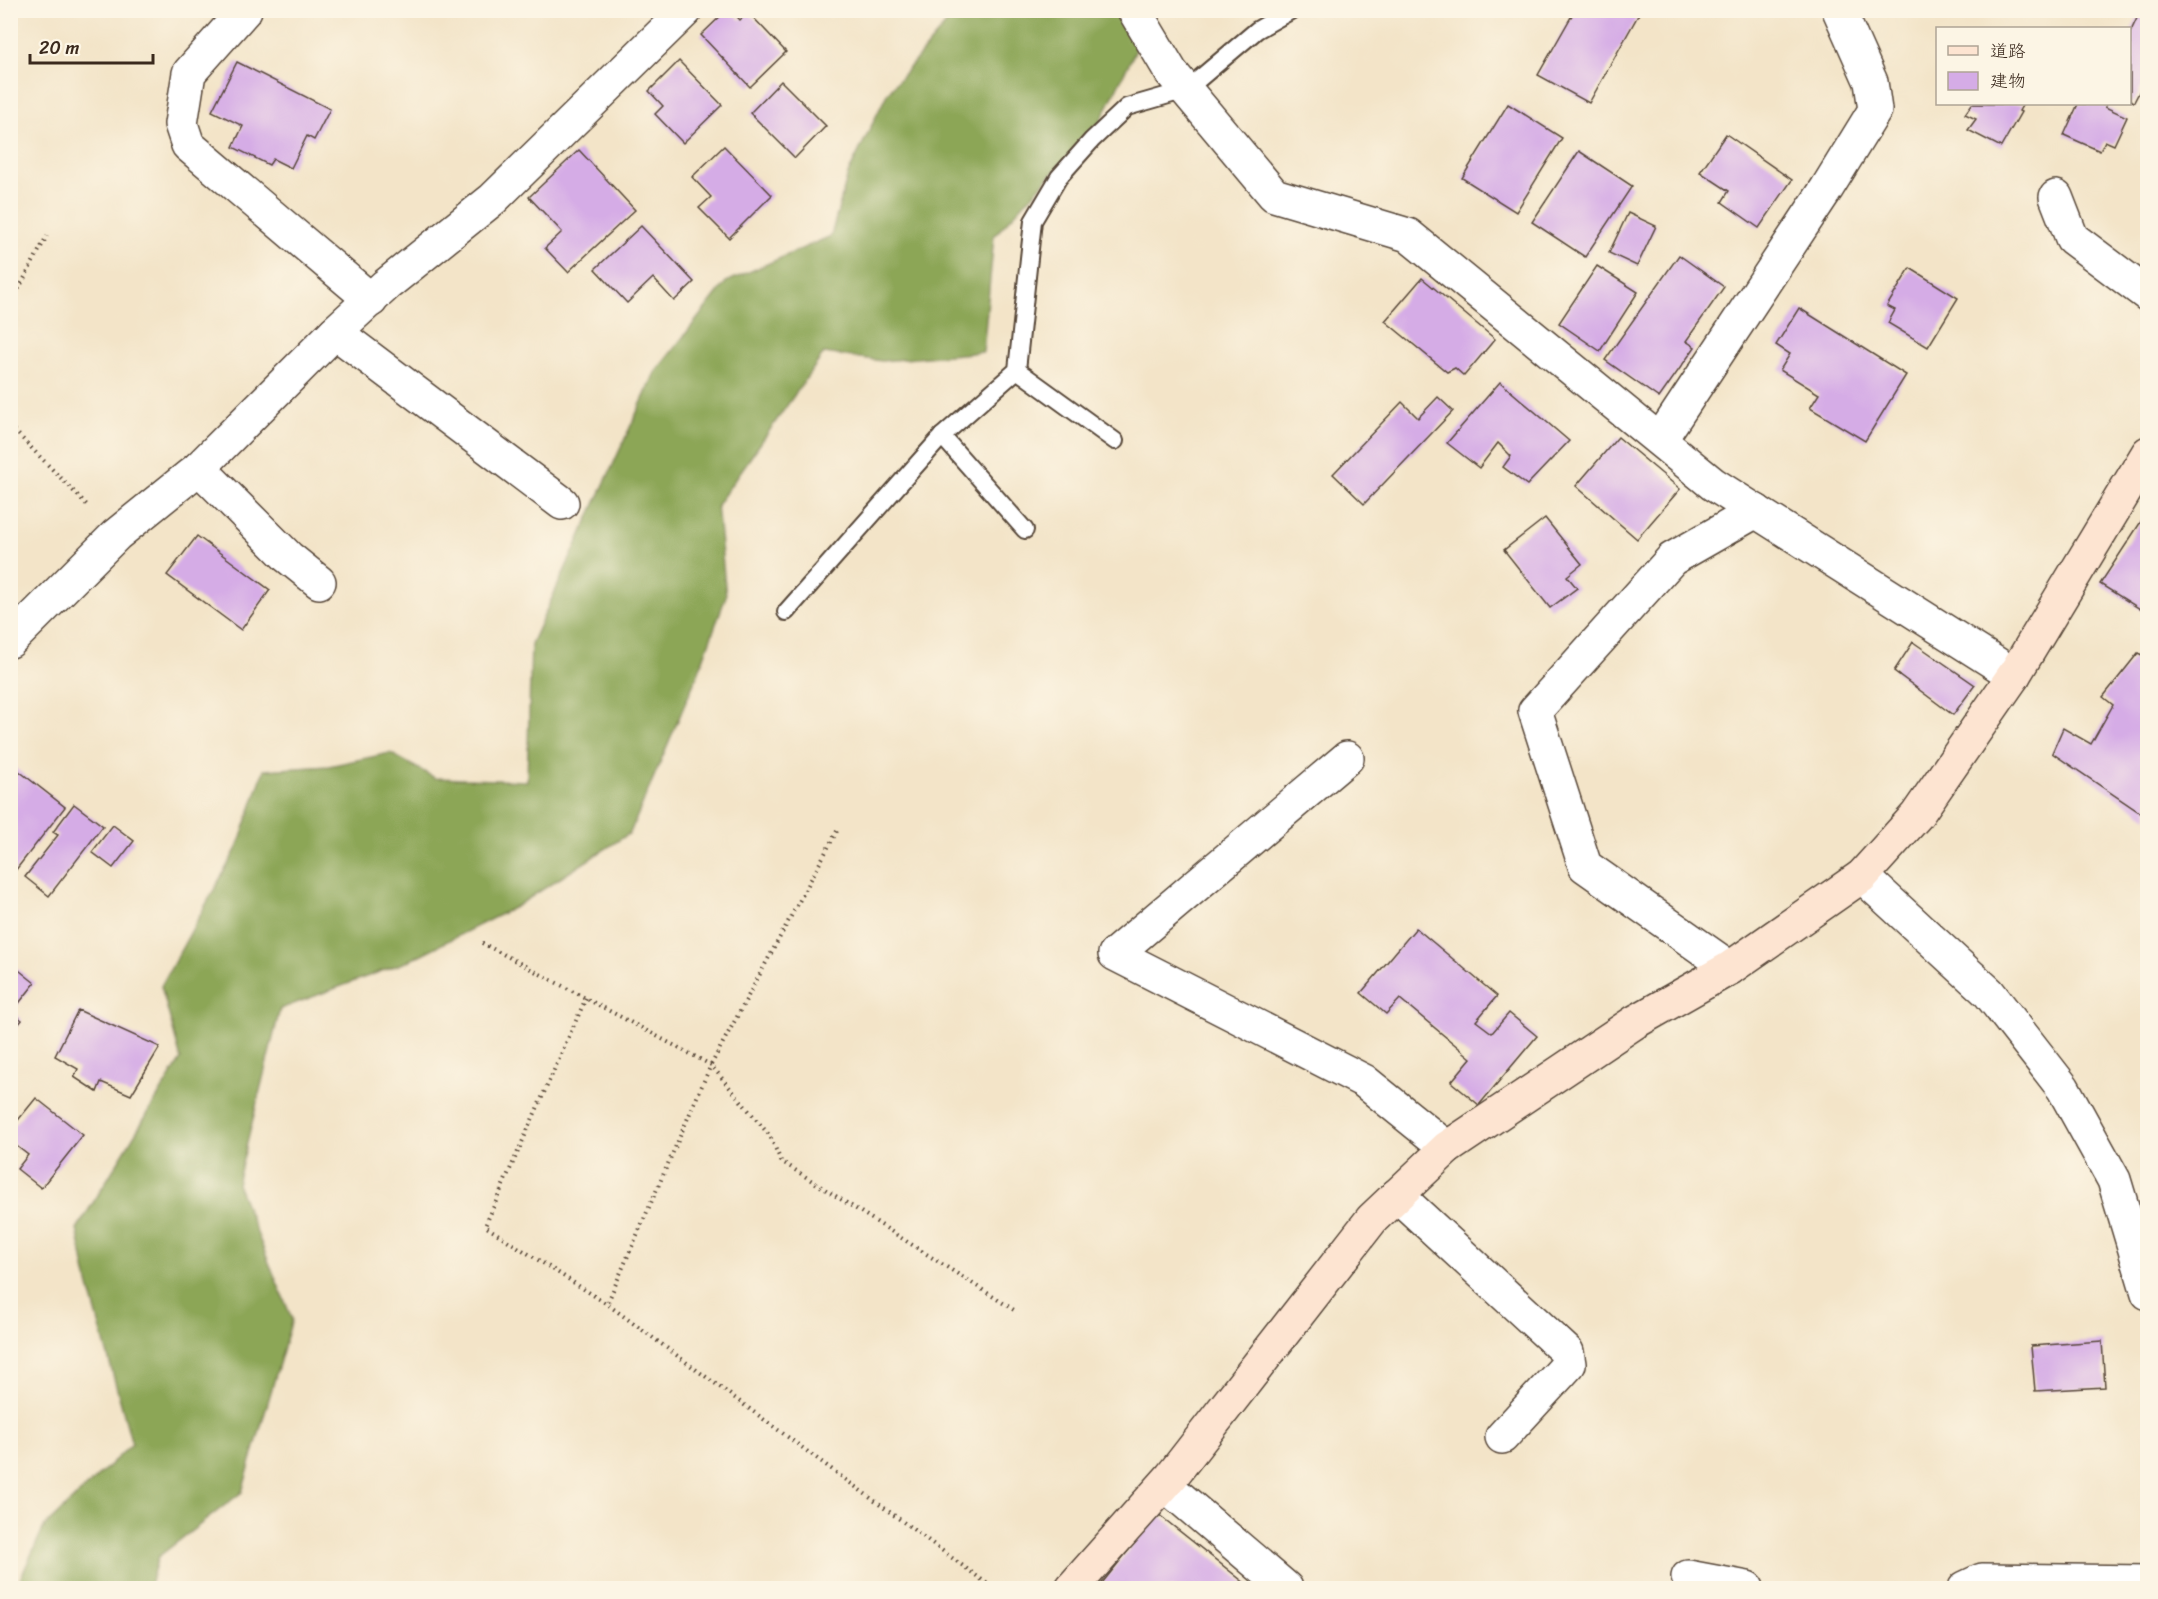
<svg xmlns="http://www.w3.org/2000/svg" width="2158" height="1599" font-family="Sriracha,'Klee One',sans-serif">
  <rect width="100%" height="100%" fill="#fcf5e5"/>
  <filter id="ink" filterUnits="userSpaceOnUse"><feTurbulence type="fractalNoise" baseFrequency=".0167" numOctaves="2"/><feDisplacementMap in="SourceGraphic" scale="12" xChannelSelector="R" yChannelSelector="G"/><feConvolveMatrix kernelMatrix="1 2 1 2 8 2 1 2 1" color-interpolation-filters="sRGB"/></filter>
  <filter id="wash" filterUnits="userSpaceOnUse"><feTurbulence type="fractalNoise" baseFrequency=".008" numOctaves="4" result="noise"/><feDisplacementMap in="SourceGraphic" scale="24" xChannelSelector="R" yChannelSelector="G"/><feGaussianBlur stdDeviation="1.35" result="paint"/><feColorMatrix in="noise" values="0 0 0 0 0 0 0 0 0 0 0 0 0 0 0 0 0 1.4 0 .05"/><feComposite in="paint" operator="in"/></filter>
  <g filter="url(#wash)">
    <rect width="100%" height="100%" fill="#f3e4c8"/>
    <!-- forest -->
    <polygon fill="#8ca657" stroke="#64683a" stroke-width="1.5" points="957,11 1155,11 1100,122 994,236 983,352 882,361 824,353 717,505 726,596 699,671 630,833 517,906 406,962 280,1009 237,1184 292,1319 242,1492 158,1557 149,1588 16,1588 44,1527 132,1444 88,1283 77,1229 181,1059 161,986 238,846 264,770 329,766 390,753 435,778 527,781 531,644 655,373 726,282 831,236 848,174 887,94"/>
    <g id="blocks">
      <!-- building -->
      <g fill="#d5ace6">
        <polygon points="727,10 731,10 740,20 748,12 786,52 750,87 701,35"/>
        <polygon points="1575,10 1641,10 1589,103 1538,75"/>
        <polygon points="2140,12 2148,16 2148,75 2134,102 2130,100 2130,33"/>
        <polygon points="679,61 722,105 683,143 655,114 663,106 649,91"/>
        <polygon points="237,62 330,109 314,140 307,136 291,168 273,159 269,165 233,147 243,126 212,111"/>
        <polygon points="781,81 826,126 795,158 750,113"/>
        <polygon points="1508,104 1562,138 1516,212 1462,178"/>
        <polygon points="1972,104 2023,104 2019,111 2021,112 2001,147 1968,130 1976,119 1965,114"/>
        <polygon points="2078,104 2107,104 2105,107 2127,117 2114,145 2105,141 2100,151 2064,135"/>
        <polygon points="1726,134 1792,180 1759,228 1722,202 1729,191 1700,172"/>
        <polygon points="724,146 772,195 729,238 699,208 711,197 692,177"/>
        <polygon points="579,150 635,210 568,272 545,248 562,232 529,197"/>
        <polygon points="1579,151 1632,186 1585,257 1532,222"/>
        <polygon points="1628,213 1656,226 1637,266 1609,253"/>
        <polygon points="641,226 694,282 674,301 653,278 627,303 595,269"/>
        <polygon points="1679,255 1724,287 1686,341 1695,347 1659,398 1605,360"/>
        <polygon points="1597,266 1638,292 1600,351 1559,323"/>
        <polygon points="1910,268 1958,298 1928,347 1888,323 1895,310 1887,306"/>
        <polygon points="1422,278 1495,339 1464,376 1455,368 1447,372 1385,321"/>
        <polygon points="1799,308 1906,375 1865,441 1810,408 1819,394 1780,370 1790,354 1776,345"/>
        <polygon points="1500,382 1569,441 1527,485 1503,467 1511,456 1498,443 1479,468 1447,443"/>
        <polygon points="1438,397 1453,411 1364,504 1333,474 1402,402 1418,418"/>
        <polygon points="1618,437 1680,489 1637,539 1576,486"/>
        <polygon points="2148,511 2148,614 2100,584"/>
        <polygon points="1545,518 1582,564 1567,576 1577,588 1550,608 1504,550"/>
        <polygon points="197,536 270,590 241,630 167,575"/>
        <polygon points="1913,642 1975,685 1953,715 1894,671"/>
        <polygon points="2138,653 2148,658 2148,818 2052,753 2063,728 2091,744 2113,705 2103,697"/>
        <polygon points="10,764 65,807 15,871 10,868"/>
        <polygon points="74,804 103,826 49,896 25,877 58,835 53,832"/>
        <polygon points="113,825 134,841 113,868 92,852"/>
        <polygon points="1416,928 1497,996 1476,1021 1492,1033 1509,1013 1537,1036 1479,1105 1451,1082 1471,1058 1400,999 1386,1014 1361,993"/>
        <polygon points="10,963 35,983 12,1012 22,1020 10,1034"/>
        <polygon points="78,1010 160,1047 131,1095 101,1082 97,1092 74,1077 78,1069 55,1056"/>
        <polygon points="36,1098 83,1135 41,1188 17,1169 28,1155 10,1141 10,1130"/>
        <polygon points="2102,1341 2105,1387 2035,1391 2031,1346"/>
        <polygon points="1158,1514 1251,1588 1098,1588"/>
      </g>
    </g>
  </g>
  <g filter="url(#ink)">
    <use href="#blocks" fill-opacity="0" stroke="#574638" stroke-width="1.5"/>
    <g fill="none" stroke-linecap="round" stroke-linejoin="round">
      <defs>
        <g id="lane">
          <polyline points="1017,370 1115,441"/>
          <polyline points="942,436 1025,530"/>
          <polyline points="786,612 942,436 1017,370 1033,221 1059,177 1092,140 1127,107 1186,90 1257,30 1292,10"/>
        </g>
        <g id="street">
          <polyline points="245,10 189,73 181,124 188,145 371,300"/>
          <polyline points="1134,10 1171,72 1274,195 1408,235 1713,484 2014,675"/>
          <polyline points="2056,197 2072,238 2148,295"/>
          <polyline points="335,332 562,503"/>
          <polyline points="1660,440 1827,188 1875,110 1871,82 1839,10"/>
          <polyline points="199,468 288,557 319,582"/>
          <polyline points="10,641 116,535 199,468 335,332 386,285 493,199 686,10"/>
          <polyline points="1347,758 1115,954 1364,1081 1447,1148"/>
          <polyline points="1862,876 1989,993 2063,1088 2114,1180 2148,1293"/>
          <polyline points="1730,968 1585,866 1535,711 1672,559 1756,511"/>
          <polyline points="1397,1195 1567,1352 1569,1364 1502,1437"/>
          <polyline points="1165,1485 1286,1588"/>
          <polyline points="1688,1577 1747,1588"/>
          <polyline points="1965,1588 1982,1580 2148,1582"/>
        </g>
        <polyline id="secondary" points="1072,1588 1171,1477 1372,1219 1447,1148 1635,1022 1730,968 1862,876 1917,815 2014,675 2148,453"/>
      </defs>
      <!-- lane casing -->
      <use href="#lane" stroke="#574638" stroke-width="20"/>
      <!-- street casing -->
      <use href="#street" stroke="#574638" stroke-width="36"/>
      <!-- secondary casing -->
      <use href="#secondary" stroke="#574638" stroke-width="36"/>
      <!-- path -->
      <g stroke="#574638" stroke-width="4" stroke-dasharray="1.5 4.5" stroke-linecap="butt">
        <polyline points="10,305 47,236"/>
        <polyline points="10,426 89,507"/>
        <polyline points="837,831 711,1065 770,1136 781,1161 1014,1310"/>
        <polyline points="482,943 711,1065 607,1304 993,1588"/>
        <polyline points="586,998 485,1226 607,1304"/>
      </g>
      <!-- lane -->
      <use href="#lane" stroke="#fff" stroke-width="16"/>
      <!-- street -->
      <use href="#street" stroke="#fff" stroke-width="33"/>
      <!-- secondary -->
      <use href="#secondary" stroke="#fde4d1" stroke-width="33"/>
    </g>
  </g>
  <!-- margin -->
  <rect width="2158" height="1599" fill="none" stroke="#fcf5e5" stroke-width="36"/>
  <!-- legend -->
  <rect x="1936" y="27" width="195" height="78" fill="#fcf5e5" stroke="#afa495" stroke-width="1.5"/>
  <rect x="1948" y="46" width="30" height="9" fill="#fde4d1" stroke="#afa495" stroke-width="1.5"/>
  <text x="1990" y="57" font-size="18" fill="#3b2a1e">道路</text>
  <rect x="1948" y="72" width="30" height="18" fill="#d5ace6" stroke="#afa495" stroke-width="1.5"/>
  <text x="1990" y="87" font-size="18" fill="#3b2a1e">建物</text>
  <!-- scale -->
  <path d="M30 54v9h123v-9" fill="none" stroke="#3b2a1e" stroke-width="3"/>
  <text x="39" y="54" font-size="18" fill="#3b2a1e" stroke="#fcf5e5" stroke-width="4.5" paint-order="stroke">20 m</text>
</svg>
